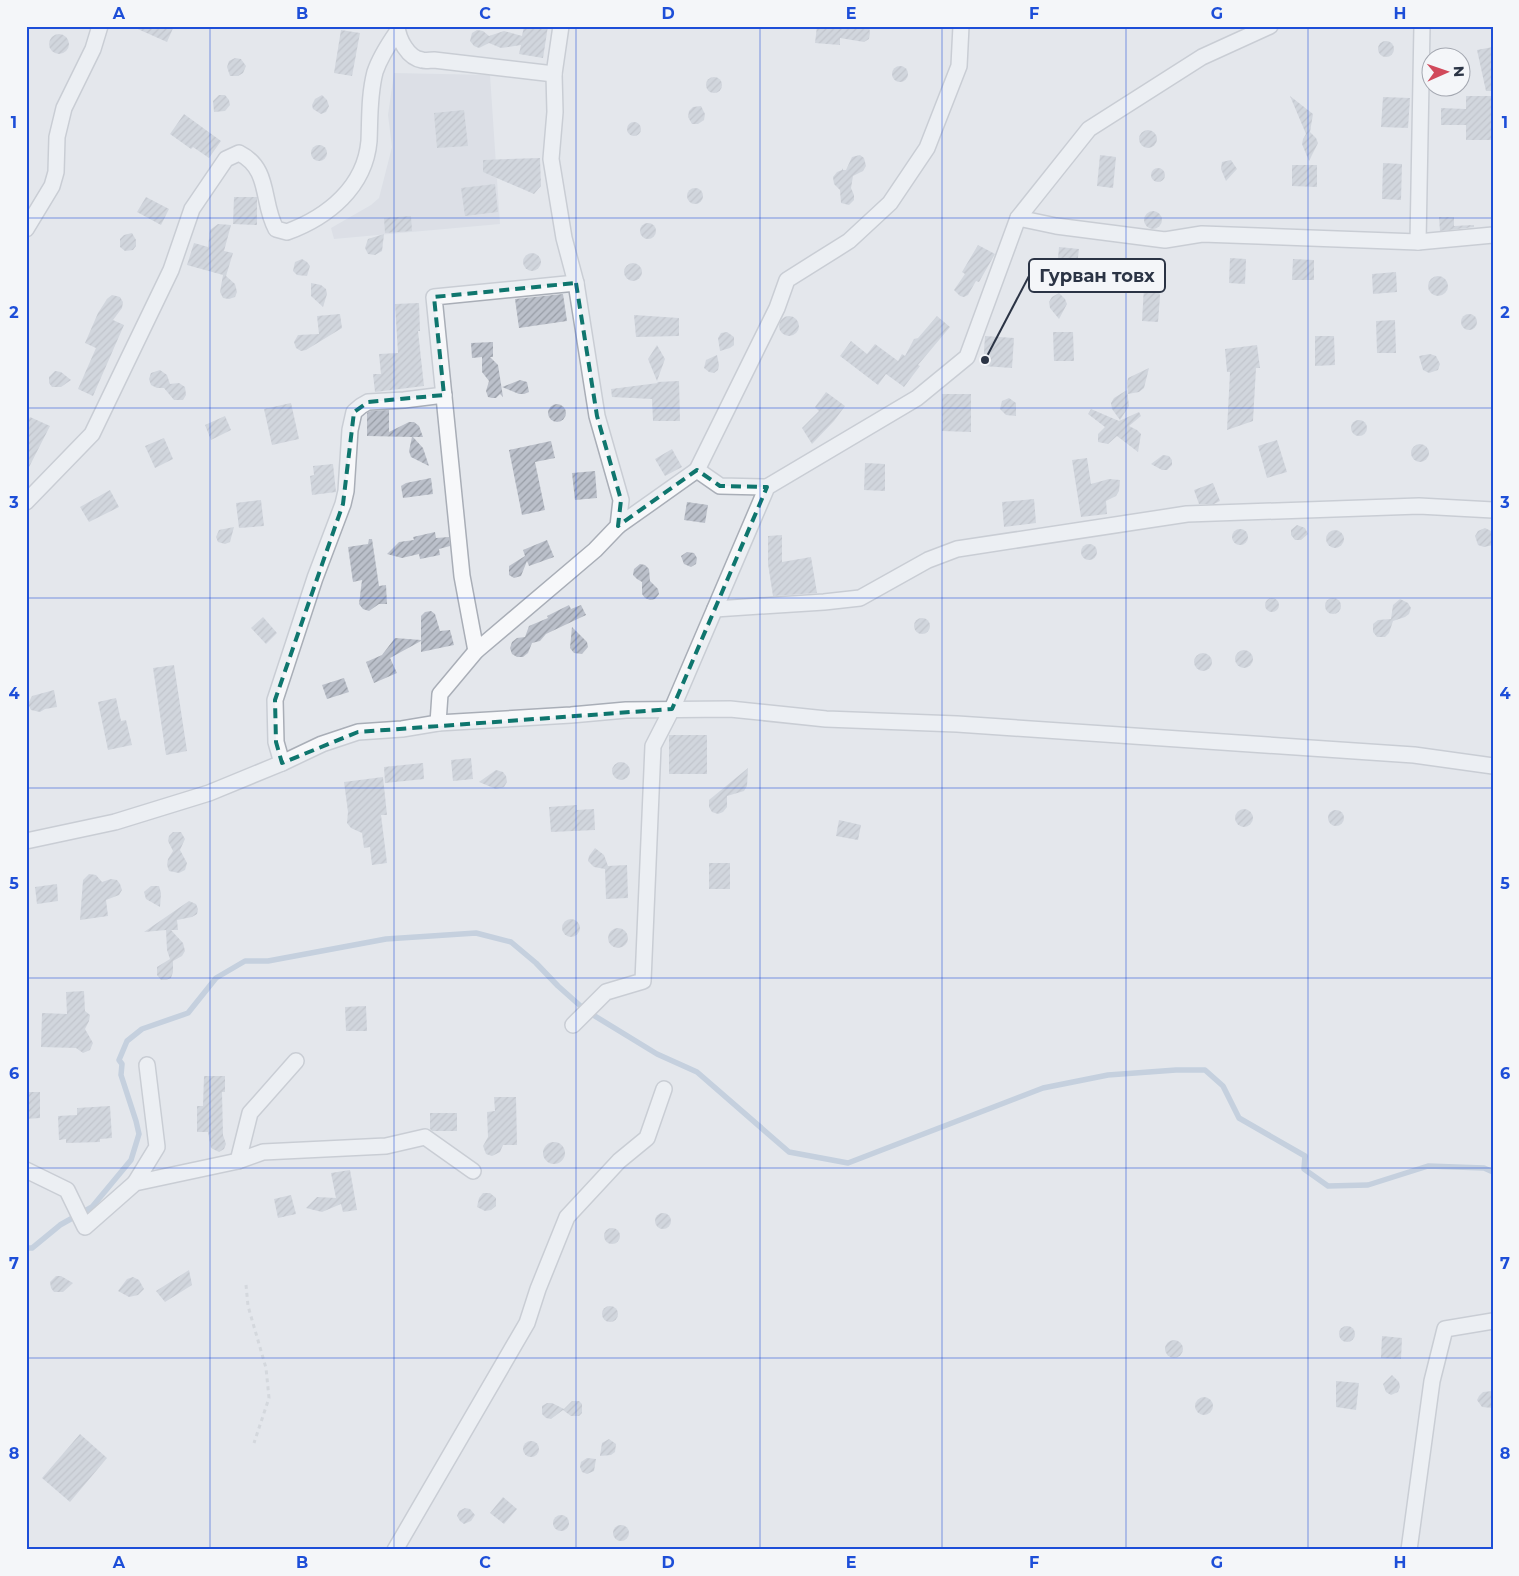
<svg xmlns="http://www.w3.org/2000/svg" width="1519" height="1576" font-family="Montserrat,sans-serif">
  <defs>
    <pattern id="building-hatch" width="6" height="6" patternUnits="userSpaceOnUse" patternTransform="scale(1.25)"><rect width="6" height="6" fill="#bbc0ca"/><path d="M-1 1l2-2M0 6l6-6M5 7l2-2" fill="none" stroke="#989da6"/></pattern>
  </defs>
  <rect width="100%" height="100%" fill="#e4e7ec"/>
  <!-- built -->
  <polygon fill="#d2d6de" points="394,73 490,75 500,224 334,239 331,228 371,205 379,198 392,147 388,115"/>
  <g fill="none" stroke-linecap="round" stroke-linejoin="round">
    <!-- stream -->
    <polyline stroke="#9fb4cc" stroke-width="5.5" points="26,1248 32,1248 60,1225 92,1207 131,1160 139,1134 136,1121 121,1075 122,1064 119,1060 127,1041 142,1029 188,1013 216,978 245,961 268,961 386,939 476,933 511,942 536,963 558,986 585,1010 657,1054 697,1072 789,1152 848,1163 1043,1088 1108,1075 1176,1070 1205,1070 1223,1086 1239,1118 1305,1156 1304,1169 1328,1186 1368,1185 1428,1166 1484,1168 1493,1172"/>
  </g>
  <!-- building -->
  <g fill="url(#building-hatch)">
    <polygon points="131,26 174,26 167,42"/>
    <polygon points="524,26 548,26 543,58 519,54 521,45 501,48 489,43 479,48 474,46 470,41 472,33 477,30 483,31 489,36 504,31 522,36"/>
    <polygon points="817,26 869,26 870,33 869,39 864,42 840,38 840,45 815,43"/>
    <polygon points="341,30 360,33 352,76 334,73"/>
    <circle cx="59" cy="44" r="10"/>
    <circle cx="1386" cy="49" r="8"/>
    <polygon points="1493,47 1493,91 1486,91 1477,50"/>
    <polygon points="235,58 241,59 246,66 243,73 238,76 230,76 227,67 229,61"/>
    <circle cx="900" cy="74" r="8"/>
    <circle cx="714" cy="85" r="8"/>
    <polygon points="219,95 225,95 229,100 230,105 225,111 214,112 213,101"/>
    <polygon points="322,95 327,100 329,106 326,112 321,114 313,109 312,105 315,99"/>
    <polygon points="1290,96 1313,114 1310,132 1316,138 1318,143 1309,161 1302,144 1303,139 1306,134"/>
    <polygon points="1466,96 1493,96 1493,140 1466,140 1466,125 1441,125 1441,108 1466,109"/>
    <polygon points="1383,97 1410,98 1408,128 1381,127"/>
    <polygon points="701,106 705,114 704,120 698,124 692,124 688,117 689,111 693,107"/>
    <polygon points="464,110 468,146 437,148 434,113"/>
    <polygon points="184,114 221,141 209,158 193,147 191,149 170,134"/>
    <circle cx="634" cy="129" r="7"/>
    <circle cx="1148" cy="139" r="9"/>
    <circle cx="319" cy="153" r="8"/>
    <polygon points="860,155 864,158 866,166 863,171 853,176 851,188 854,195 854,200 849,205 841,203 840,190 834,184 833,177 837,172 842,170 842,168 843,170 846,170 852,157"/>
    <polygon points="1100,155 1116,157 1113,188 1097,186"/>
    <polygon points="540,158 541,186 534,194 483,172 483,160"/>
    <polygon points="1231,160 1237,169 1226,181 1221,169 1222,162"/>
    <polygon points="1383,163 1402,164 1401,200 1382,199"/>
    <polygon points="1292,165 1317,165 1317,187 1292,186"/>
    <circle cx="1158" cy="175" r="7"/>
    <polygon points="495,184 498,212 465,216 461,188"/>
    <circle cx="695" cy="196" r="8"/>
    <polygon points="146,197 169,209 161,225 137,212"/>
    <polygon points="234,197 257,197 257,225 233,224"/>
    <circle cx="1153" cy="220" r="9"/>
    <polygon points="411,216 412,231 385,233 384,218"/>
    <polygon points="1439,217 1454,217 1454,226 1474,225 1474,227 1440,231"/>
    <circle cx="648" cy="231" r="8"/>
    <polygon points="218,224 231,225 224,251 233,253 226,276 235,284 237,292 235,297 229,299 223,298 220,292 223,275 187,265 194,243 208,247 210,230"/>
    <polygon points="132,233 136,240 136,246 133,250 125,251 120,247 120,239 124,235"/>
    <polygon points="384,234 382,251 375,255 368,254 365,248 368,239"/>
    <polygon points="978,245 995,254 979,282 976,281 968,295 964,297 960,296 954,290 965,274 962,272"/>
    <polygon points="1059,247 1079,249 1076,273 1057,271"/>
    <circle cx="532" cy="262" r="9"/>
    <polygon points="1230,258 1246,259 1245,284 1229,283"/>
    <polygon points="302,259 307,262 310,266 307,276 297,275 293,271 295,262"/>
    <polygon points="1293,259 1314,260 1314,280 1292,280"/>
    <circle cx="633" cy="272" r="9"/>
    <polygon points="1396,272 1397,292 1373,294 1372,274"/>
    <circle cx="1438" cy="286" r="10"/>
    <polygon points="1150,278 1158,286 1160,296 1158,322 1142,321 1144,286"/>
    <polygon points="311,283 321,285 326,289 327,294 323,307 311,296"/>
    <polygon points="1059,293 1065,299 1067,304 1059,319 1050,308 1049,302 1052,297"/>
    <polygon points="563,294 567,321 519,328 515,299"/>
    <polygon points="112,295 120,297 123,302 122,308 113,320 124,325 93,396 78,389 96,348 85,343 98,313 107,299"/>
    <polygon points="419,303 420,331 418,331 424,386 375,392 373,374 381,374 379,354 398,353 395,304"/>
    <circle cx="1469" cy="322" r="8"/>
    <polygon points="340,314 342,328 306,350 301,351 296,348 294,342 298,335 319,334 317,316"/>
    <polygon points="634,315 679,318 679,336 636,337"/>
    <circle cx="789" cy="326" r="10"/>
    <polygon points="937,316 950,327 918,365 920,366 904,387 886,374 878,385 840,356 851,341 867,354 875,344 898,361 902,354 905,356 914,339 918,338"/>
    <polygon points="1395,320 1396,353 1377,353 1376,321"/>
    <polygon points="727,332 734,337 734,345 730,348 720,351 718,338 721,333"/>
    <polygon points="1053,332 1073,332 1074,361 1054,361"/>
    <polygon points="985,336 1014,338 1012,368 983,366"/>
    <polygon points="1315,336 1334,336 1335,365 1315,366"/>
    <polygon points="493,342 493,357 490,357 498,365 503,397 500,394 496,398 492,398 488,397 486,391 489,381 482,372 482,357 472,358 471,343"/>
    <polygon points="657,345 665,359 657,381 648,359"/>
    <polygon points="1257,345 1260,368 1256,368 1253,421 1227,430 1230,372 1227,372 1225,349"/>
    <polygon points="1430,354 1436,356 1440,364 1438,370 1429,373 1423,370 1419,356"/>
    <polygon points="717,355 719,365 718,370 714,373 709,372 704,368 706,360"/>
    <polygon points="1149,368 1144,388 1139,392 1128,394 1127,383 1128,378"/>
    <polygon points="160,370 167,375 170,384 179,383 185,387 186,395 183,400 174,400 164,388 157,388 151,385 149,379 151,373"/>
    <polygon points="55,371 61,372 71,380 61,387 52,387 49,383 49,377"/>
    <polygon points="520,380 527,382 529,392 524,394 519,394 502,387"/>
    <polygon points="679,381 680,421 653,421 652,399 612,397 611,389 658,383 657,382"/>
    <polygon points="1127,390 1129,406 1120,420 1112,409 1111,403 1114,398"/>
    <polygon points="826,392 845,406 834,421 812,444 802,428 819,411 815,407"/>
    <polygon points="942,394 971,394 971,432 942,431"/>
    <polygon points="1009,398 1016,403 1016,416 1006,415 1000,409 1002,401"/>
    <polygon points="291,403 299,439 272,445 264,409"/>
    <circle cx="557" cy="413" r="9"/>
    <polygon points="1091,409 1119,421 1139,412 1141,416 1129,426 1137,430 1141,434 1138,452 1117,436 1108,444 1098,442 1098,434 1105,427 1088,414"/>
    <polygon points="389,410 389,432 409,422 414,422 419,426 423,437 413,437 423,448 429,466 411,457 409,451 412,437 367,436 367,413 371,411"/>
    <polygon points="225,416 231,430 211,440 205,425"/>
    <polygon points="30,417 50,426 26,473 26,424"/>
    <circle cx="1359" cy="428" r="8"/>
    <polygon points="164,438 173,459 155,468 145,446"/>
    <polygon points="1277,440 1287,472 1267,478 1258,446"/>
    <polygon points="551,441 555,458 535,462 545,510 522,515 509,450"/>
    <circle cx="1420" cy="453" r="9"/>
    <polygon points="672,449 682,467 665,476 655,459"/>
    <polygon points="1163,455 1169,456 1172,460 1172,465 1167,470 1162,470 1151,464"/>
    <polygon points="1087,458 1091,484 1109,479 1120,480 1119,491 1116,496 1106,501 1107,514 1081,517 1072,460"/>
    <polygon points="865,463 885,464 885,491 864,490"/>
    <polygon points="333,464 336,492 312,495 310,476 314,475 313,466"/>
    <polygon points="595,471 597,498 575,500 572,473"/>
    <polygon points="431,478 433,494 403,498 401,486 406,483"/>
    <polygon points="1213,483 1220,501 1214,504 1199,504 1194,490"/>
    <polygon points="110,490 119,507 89,522 80,507"/>
    <polygon points="1034,499 1036,523 1004,527 1002,502"/>
    <polygon points="261,500 264,526 239,528 236,503"/>
    <polygon points="687,502 708,505 705,523 684,520"/>
    <polygon points="1297,525 1305,528 1308,534 1301,540 1295,540 1291,535 1291,530"/>
    <polygon points="234,527 230,542 225,544 218,542 216,537 219,530"/>
    <polygon points="1485,528 1493,532 1493,545 1484,547 1478,545 1475,536 1478,531"/>
    <circle cx="1240" cy="537" r="8"/>
    <circle cx="1335" cy="539" r="9"/>
    <polygon points="435,532 436,538 449,537 450,546 439,549 440,555 420,559 419,554 402,558 387,554 399,542 414,540 413,537"/>
    <polygon points="782,535 782,562 811,557 817,593 773,596 768,564 768,536"/>
    <polygon points="369,539 372,539 379,586 386,585 387,604 379,604 369,611 363,609 359,604 362,580 353,582 348,547 368,544"/>
    <polygon points="547,540 554,557 529,566 527,561 521,576 514,578 509,575 509,566 525,556 523,550"/>
    <circle cx="1089" cy="552" r="8"/>
    <polygon points="687,552 694,553 697,558 696,564 691,567 684,564 681,556"/>
    <polygon points="640,564 645,565 649,569 650,581 658,589 659,594 655,599 650,600 645,598 642,594 642,582 637,579 633,575 634,569"/>
    <circle cx="1272" cy="605" r="7"/>
    <circle cx="1333" cy="606" r="8"/>
    <polygon points="1400,599 1408,603 1411,608 1409,614 1405,617 1393,621 1389,633 1385,637 1377,637 1373,632 1373,624 1378,620 1391,619 1393,605"/>
    <polygon points="569,605 571,609 581,605 586,615 546,634 540,641 532,643 528,653 523,657 517,657 512,654 510,648 512,642 517,638 525,637 529,626 548,618 547,616"/>
    <polygon points="431,611 435,614 440,631 450,630 454,645 421,652 421,641 390,658 397,673 374,683 366,662 382,655 395,638 421,640 421,616 425,612"/>
    <polygon points="263,617 277,633 266,644 251,628"/>
    <circle cx="922" cy="626" r="8"/>
    <polygon points="572,627 587,642 588,647 582,654 574,653 570,648"/>
    <circle cx="1244" cy="659" r="9"/>
    <circle cx="1203" cy="662" r="9"/>
    <polygon points="174,665 187,751 166,755 153,668"/>
    <polygon points="344,678 349,692 327,699 322,685"/>
    <polygon points="54,690 57,707 45,709 40,712 31,710 28,704 32,696"/>
    <polygon points="116,698 121,721 126,720 132,745 108,750 98,702"/>
    <rect x="669" y="735" width="38" height="39"/>
    <polygon points="471,758 473,779 453,781 451,760"/>
    <circle cx="621" cy="771" r="9"/>
    <polygon points="423,763 424,779 385,783 384,767"/>
    <polygon points="748,768 747,786 744,791 727,796 727,807 723,812 718,814 712,812 709,807 709,800"/>
    <polygon points="496,770 503,772 506,776 507,782 504,787 496,789 479,782"/>
    <polygon points="383,777 387,815 381,815 387,863 372,865 370,847 364,848 362,833 351,828 347,823 348,812 344,782"/>
    <polygon points="577,805 577,810 594,809 595,830 551,832 549,807"/>
    <circle cx="1244" cy="818" r="9"/>
    <circle cx="1336" cy="818" r="8"/>
    <polygon points="839,820 861,825 858,840 836,836"/>
    <polygon points="173,832 181,832 185,839 180,850 187,863 185,870 179,873 169,871 167,865 168,859 173,851 168,841 169,836"/>
    <polygon points="595,848 604,855 608,866 627,865 628,898 606,899 605,869 594,867 588,861 589,856"/>
    <rect x="709" y="863" width="21" height="26"/>
    <polygon points="89,874 96,875 102,882 111,879 117,880 120,884 122,890 119,895 106,900 108,916 80,920 83,880"/>
    <polygon points="57,884 58,901 37,904 35,887"/>
    <polygon points="151,886 159,886 161,893 160,907 146,899 144,892"/>
    <polygon points="189,901 196,904 198,909 197,914 192,917 177,920 178,930 171,930 183,943 185,951 182,956 173,961 173,972 171,978 166,980 161,980 157,975 157,967 170,959 167,950 166,930 144,932"/>
    <circle cx="571" cy="928" r="9"/>
    <circle cx="618" cy="938" r="10"/>
    <polygon points="84,991 85,1011 90,1015 89,1021 85,1029 93,1043 90,1050 83,1053 76,1048 41,1047 42,1013 67,1014 66,992"/>
    <polygon points="366,1006 367,1031 346,1031 345,1007"/>
    <polygon points="204,1076 225,1076 225,1092 222,1092 223,1135 226,1144 224,1149 219,1152 211,1148 208,1132 197,1132 197,1106 203,1106"/>
    <polygon points="26,1092 40,1092 40,1118 26,1119"/>
    <polygon points="494,1097 516,1097 517,1145 503,1145 500,1152 492,1156 486,1154 483,1146 488,1137 487,1112 495,1111"/>
    <polygon points="110,1106 112,1138 100,1139 100,1142 66,1143 66,1139 59,1140 58,1116 77,1115 77,1108"/>
    <polygon points="430,1113 457,1113 457,1131 432,1131 430,1129"/>
    <circle cx="554" cy="1153" r="11"/>
    <polygon points="350,1170 357,1210 343,1212 341,1204 322,1212 306,1208 317,1197 336,1198 331,1173"/>
    <polygon points="483,1193 490,1193 496,1198 496,1206 491,1210 485,1211 477,1207 479,1198"/>
    <polygon points="291,1195 296,1214 278,1218 274,1199"/>
    <circle cx="663" cy="1221" r="8"/>
    <circle cx="612" cy="1236" r="8"/>
    <polygon points="189,1270 192,1285 165,1302 156,1291"/>
    <polygon points="56,1276 61,1276 73,1283 63,1292 54,1292 51,1288 50,1282"/>
    <polygon points="133,1277 139,1280 144,1289 138,1295 129,1297 118,1291 127,1279"/>
    <circle cx="610" cy="1314" r="8"/>
    <circle cx="1347" cy="1334" r="8"/>
    <polygon points="1382,1336 1402,1338 1401,1359 1381,1358"/>
    <circle cx="1174" cy="1349" r="9"/>
    <polygon points="1392,1375 1399,1382 1400,1387 1398,1392 1391,1395 1386,1392 1383,1384"/>
    <polygon points="1336,1381 1359,1383 1356,1410 1336,1407"/>
    <polygon points="1493,1391 1493,1408 1482,1407 1477,1400 1479,1396 1483,1392"/>
    <circle cx="1204" cy="1406" r="9"/>
    <polygon points="572,1401 579,1401 582,1404 582,1413 579,1416 571,1416 563,1410 551,1419 546,1418 542,1414 542,1406 547,1403 552,1403 564,1409"/>
    <polygon points="80,1434 107,1458 70,1502 42,1478"/>
    <polygon points="609,1439 616,1444 615,1452 611,1455 600,1456 602,1443"/>
    <circle cx="531" cy="1449" r="8"/>
    <polygon points="587,1458 596,1459 594,1471 587,1474 582,1472 580,1467 581,1462"/>
    <polygon points="503,1497 517,1509 504,1524 490,1513"/>
    <polygon points="465,1508 470,1509 475,1515 471,1521 464,1524 460,1521 457,1516 459,1511"/>
    <circle cx="561" cy="1523" r="8"/>
    <circle cx="621" cy="1533" r="8"/>
  </g>
  <g fill="none" stroke-linecap="round" stroke-linejoin="round">
    <defs>
      <g id="minor">
        <path d="M397,26C398,39 408,58 422,60C425,61 430,60 434,60L554,74"/>
        <polyline points="1018,218 1056,226 1165,240 1202,234 1418,242 1493,235"/>
        <polyline points="26,229 52,186 56,172 57,137 64,108 93,49 100,26"/>
        <polyline points="1418,242 1422,26"/>
        <polyline points="697,470 777,308 787,280 849,241 890,203 927,148 959,66 961,26"/>
        <path d="M26,502L92,434L171,270L192,209L226,159L239,153C271,169 261,202 276,229L287,232C328,217 365,187 369,141C370,118 369,95 375,72C380,57 388,45 397,32"/>
        <polyline points="618,526 697,470 720,486 767,487"/>
        <polyline points="715,609 824,602 860,598 928,560 957,549 1187,514 1419,506 1493,510"/>
        <polyline points="476,651 462,576 434,297 576,283"/>
        <polyline points="438,723 440,694 476,651 595,550 618,526 621,500 597,416 576,283 564,238 551,159 555,112 554,74 561,26"/>
        <polyline points="282,763 276,742 275,700 315,578 343,504 346,491 350,430 354,412 361,406 368,402 404,400 444,395"/>
        <polyline points="26,841 115,822 209,793 282,763 322,744 358,732 402,729 438,723 571,715 626,710 730,709 826,719 957,724 1414,755 1493,766"/>
        <polyline points="573,1025 606,992 643,981 653,746 672,709 767,487 917,398 967,357 1018,218 1089,129 1202,57 1270,26"/>
        <polyline points="238,1161 250,1113 296,1061"/>
        <polyline points="26,1170 67,1190 85,1227 135,1183 238,1161 263,1152 386,1146 425,1137 473,1171"/>
        <polyline points="135,1183 157,1147 147,1065"/>
        <polyline points="395,1550 527,1323 538,1289 567,1217 619,1161 647,1138 664,1089"/>
        <polyline points="1409,1550 1432,1381 1445,1329 1493,1321"/>
      </g>
    </defs>
    <!-- minor casing -->
    <use href="#minor" stroke="#a9aeb7" stroke-width="18"/>
    <!-- path -->
    <polyline stroke="#c2c5cb" stroke-width="3" stroke-dasharray="4 4" stroke-linecap="butt" points="246,1285 248,1306 266,1368 269,1398 254,1443"/>
    <!-- minor -->
    <use href="#minor" stroke="#f7f8fa" stroke-width="15"/>
  </g>
  <!-- marked area -->
  <path d="M0 0H1519V1576H0ZM576,283L597,416L621,500L618,526L697,470L720,486L767,487L672,709L358,732L282,763L276,742L275,700L343,504L354,412L368,402L444,395L434,297Z" fill="#e4e7ec" fill-opacity=".55" fill-rule="evenodd"/>
  <path fill="none" stroke="#0f766e" stroke-width="4" stroke-dasharray="10 6" stroke-linejoin="round" d="M576,283L597,416L621,500L618,526L697,470L720,486L767,487L672,709L358,732L282,763L276,742L275,700L343,504L354,412L368,402L444,395L434,297Z"/>
  <!-- grid -->
  <path fill="none" stroke="#1d4ed8" stroke-width="1" stroke-opacity="0.55" d="M210,26V1550M394,26V1550M576,26V1550M760,26V1550M942,26V1550M1126,26V1550M1308,26V1550M26,218H1493M26,408H1493M26,598H1493M26,788H1493M26,978H1493M26,1168H1493M26,1358H1493"/>
  <!-- callouts -->
  <path fill="none" stroke="#2b3445" stroke-width="2" d="M985 360L1029 276"/>
  <circle fill="#2b3445" stroke="#f4f6f9" stroke-width="2" cx="985" cy="360" r="5"/>
  <rect fill="#f4f6f9" stroke="#2b3445" stroke-width="2" x="1029" y="259" width="136" height="33" rx="5"/>
  <g font-size="18" text-anchor="middle" font-weight="bold" fill="#2b3445">
    <text x="1097" y="282">Гурван товх</text>
  </g>
  <!-- border -->
  <rect width="1519" height="1576" fill="none" stroke="#f4f6f9" stroke-width="55"/>
  <!-- north arrow -->
  <g transform="translate(1446 72) rotate(88)"><circle r="24" fill="#f4f6f9" stroke="#a4a8b1"/>
  <path d="M0-4L9 19L0 12L-9 19Z" fill="#d1495b"/>
  <text y="-8" font-size="14" font-weight="bold" text-anchor="middle" fill="#2b3445">N</text>
  </g>
  <rect x="28" y="28" width="1464" height="1520" fill="none" stroke="#1d4ed8" stroke-width="2"/>
  <g font-size="16" text-anchor="middle" font-weight="bold" fill="#1d4ed8">
    <text x="119" y="19">A</text>
    <text x="302" y="19">B</text>
    <text x="485" y="19">C</text>
    <text x="668" y="19">D</text>
    <text x="851" y="19">E</text>
    <text x="1034" y="19">F</text>
    <text x="1217" y="19">G</text>
    <text x="1400" y="19">H</text>
    <text x="14" y="128">1</text>
    <text x="1505" y="128">1</text>
    <text x="14" y="318">2</text>
    <text x="1505" y="318">2</text>
    <text x="14" y="508">3</text>
    <text x="1505" y="508">3</text>
    <text x="14" y="699">4</text>
    <text x="1505" y="699">4</text>
    <text x="14" y="889">5</text>
    <text x="1505" y="889">5</text>
    <text x="14" y="1079">6</text>
    <text x="1505" y="1079">6</text>
    <text x="14" y="1269">7</text>
    <text x="1505" y="1269">7</text>
    <text x="14" y="1459">8</text>
    <text x="1505" y="1459">8</text>
    <text x="119" y="1568">A</text>
    <text x="302" y="1568">B</text>
    <text x="485" y="1568">C</text>
    <text x="668" y="1568">D</text>
    <text x="851" y="1568">E</text>
    <text x="1034" y="1568">F</text>
    <text x="1217" y="1568">G</text>
    <text x="1400" y="1568">H</text>
  </g>
</svg>
